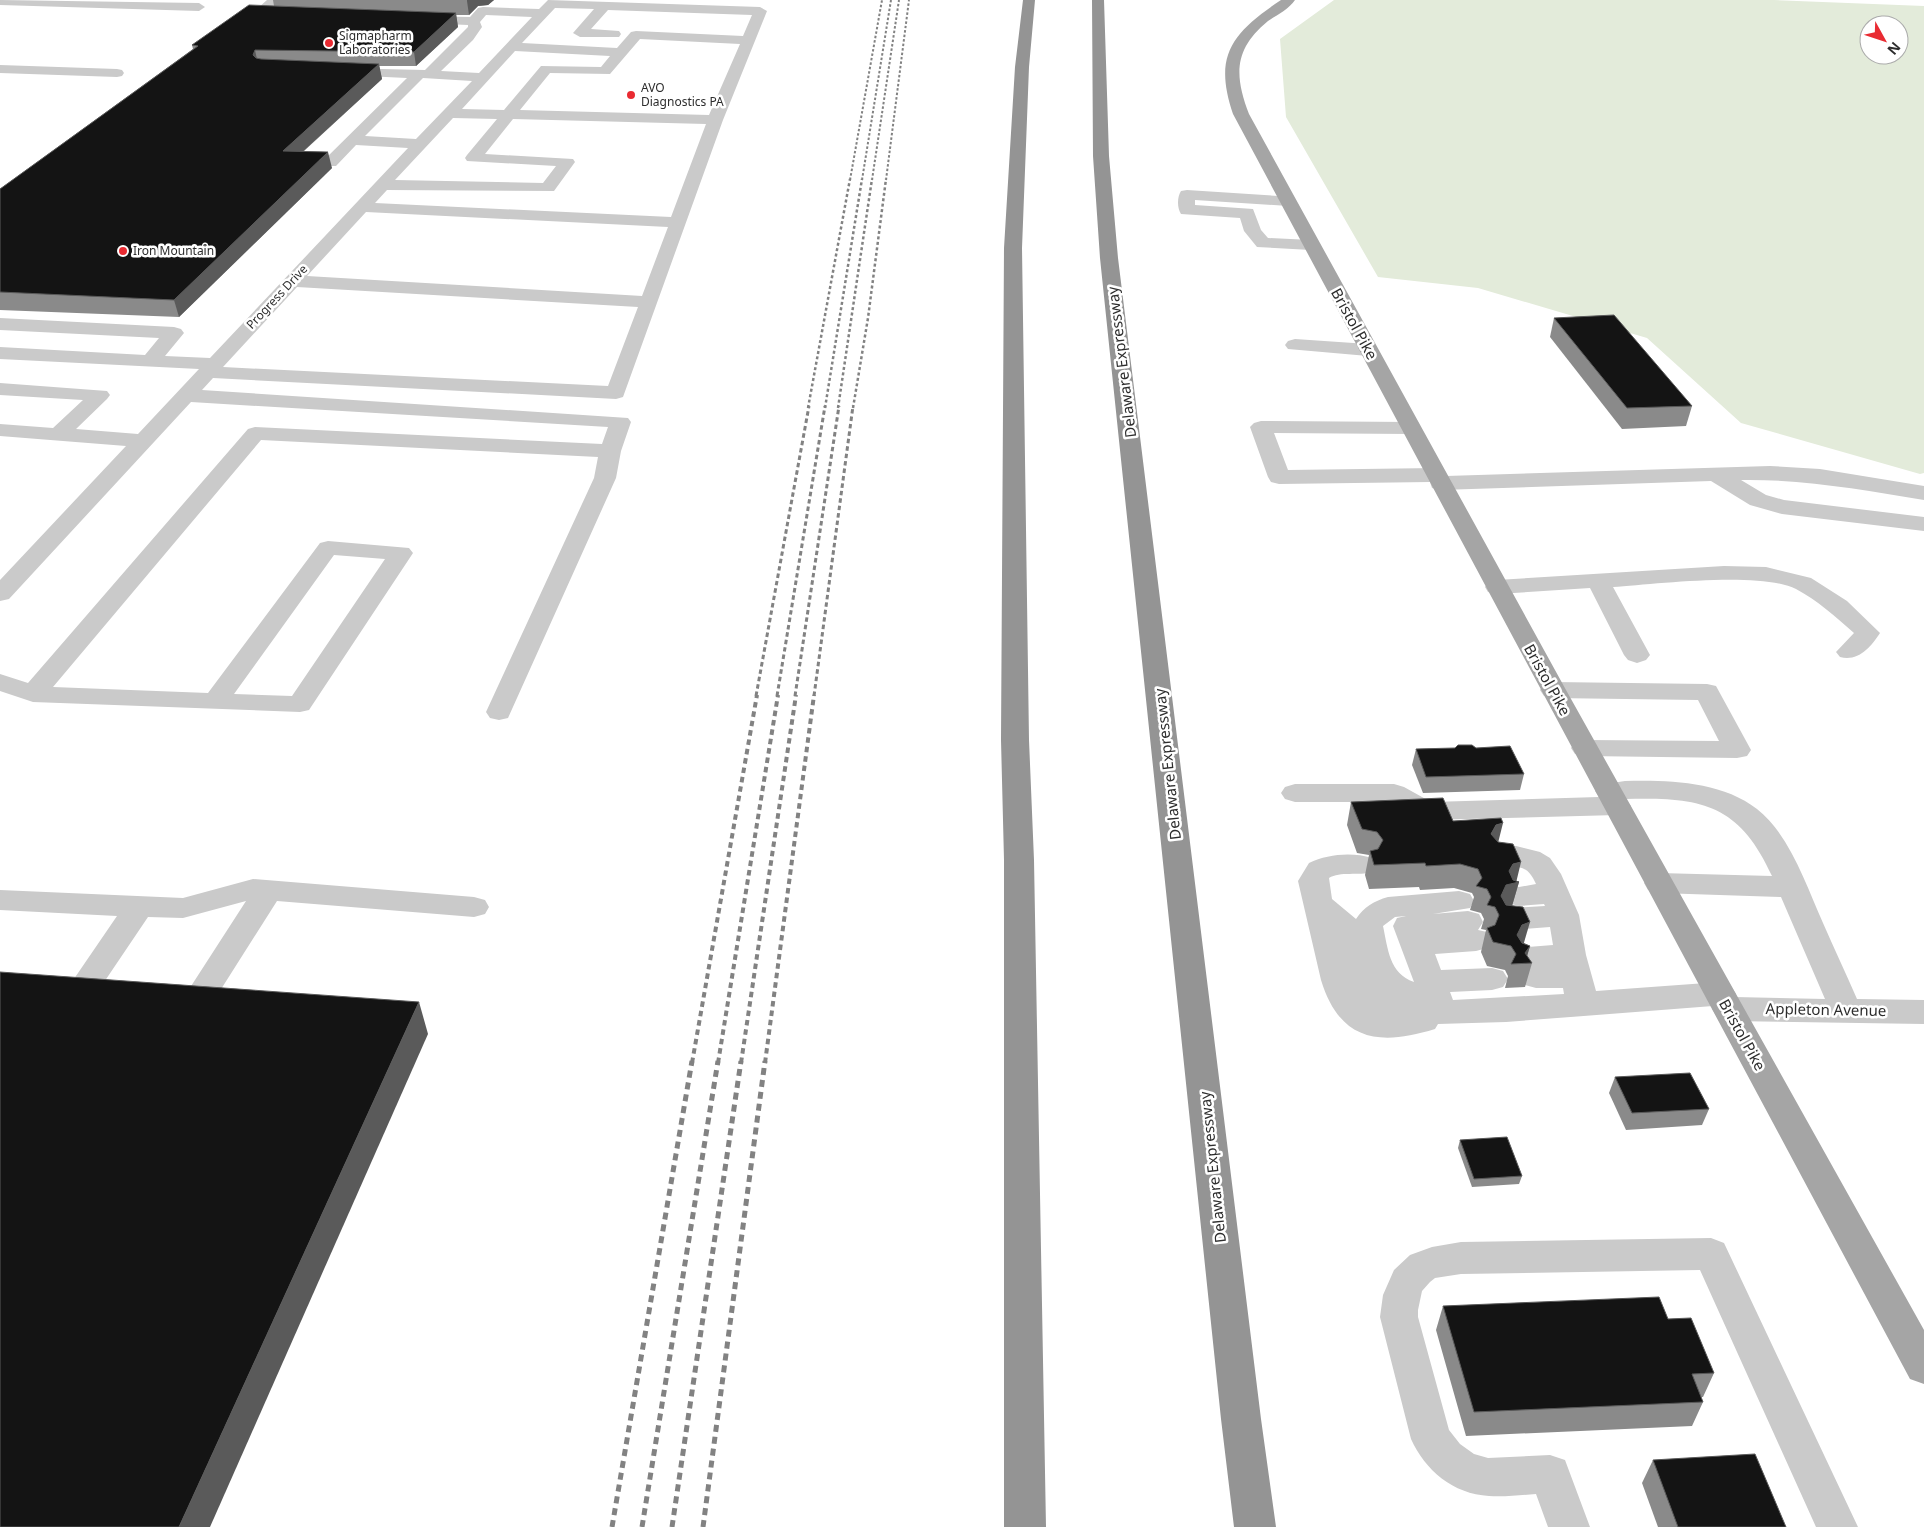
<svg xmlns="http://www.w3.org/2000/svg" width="1924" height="1527" font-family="'Noto Sans',sans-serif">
  <rect width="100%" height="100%" fill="#fff"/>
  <!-- green -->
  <path fill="#e3ebda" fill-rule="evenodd" d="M1334,0H1774L1924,6V473L1920,474L1741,423L1647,338L1478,288L1378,277L1286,117L1280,39ZM1869,25H1899V55H1869Z"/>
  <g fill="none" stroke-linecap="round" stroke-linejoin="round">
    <!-- minor -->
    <g fill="#cacaca" fill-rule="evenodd">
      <polygon points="0,0 199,3 205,7 199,11 0,5"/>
      <polygon points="267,0 281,0 271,10 288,11 290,14 288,17 253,17 251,14"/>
      <path d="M548,0L760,7L767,11L723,120L623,397L616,399L213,378L202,390L628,418L631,422L621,451L616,478L508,718L499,720L490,718L486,712L594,478L598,457L261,440L53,687L208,693L320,543L328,541L409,548L413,553L309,710L300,712L33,702L0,691V674L28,683L248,429L255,427L602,444L608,427L191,402L9,599L0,601V580L126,446L0,436V424L53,428L83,400L0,395V383L107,391L110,395L107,399L76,429L138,434L199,369L0,359V347L145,355L159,338L0,330V318L174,327L181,329L184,333L165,356L210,358L408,148L356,145L336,166H324L322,163L324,160L407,78L343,75L338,74L336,71L338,68L425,70L468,27V25L421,23L416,22L414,19L416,16L470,17L478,8L483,7L539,9ZM555,8L594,9L573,33L580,37H619L621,34L619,31L591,29L608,10L752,15L743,36L636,31L631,32L617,48L522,43ZM486,15L532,17L479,73L441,71L473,40L482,27L480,22ZM640,39L740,44L709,115L520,110L550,73L610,74ZM515,51L610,56L601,67L541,66L504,110L462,109ZM423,78L472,81L416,139L365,136ZM453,118L497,119L467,155L465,158L467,161L556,166L543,183L395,180ZM513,119L706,124L671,217L375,203L387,190L554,191L575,162L573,159L485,154ZM366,212L668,227L642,296L307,276ZM297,287L638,307L608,386L223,367ZM334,555L385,559L292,696L234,694Z"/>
      <polygon points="0,65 117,69 122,70 124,73 122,76 117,77 0,73"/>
      <path d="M1187,190L1294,197L1296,201L1294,205L1288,206L1195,200V205L1253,209L1261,230L1268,238L1311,240L1317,241L1320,245L1317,249L1311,250L1257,247L1244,231L1240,218L1181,214C1177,208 1177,197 1181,191Z"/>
      <polygon points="1295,339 1368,344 1375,346 1378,350 1375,354 1368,356 1288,349 1285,345 1288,341"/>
      <path d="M1261,421L1410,422L1417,424L1421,428L1417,432L1410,434L1274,433L1288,470L1436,468L1444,470L1446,476L1770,466L1820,469L1924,486V500C1863,490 1803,479 1741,480L1766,495L1784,500L1924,517V531L1782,514L1750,505L1711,481L1440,490L1432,488L1430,482L1279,484L1271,482L1268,477L1250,427L1254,423Z"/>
      <path d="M1724,566L1766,567L1811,578L1847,601L1880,633C1871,647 1858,662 1840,657L1836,652L1854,633C1836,617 1817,600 1796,589C1761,571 1655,584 1613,587L1650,655L1646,660L1637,663L1628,660L1624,655L1590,588L1497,594L1488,592L1485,587L1488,582L1497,580Z"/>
      <polygon points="1553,682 1707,684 1716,686 1751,750 1747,756 1737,758 1585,756 1575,754 1571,748 1575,742 1585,740 1719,741 1698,700 1553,698 1544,696 1540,690 1544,684"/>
      <path d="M1625,781C1668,780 1721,781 1757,809C1790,835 1806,885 1823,923C1834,948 1846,974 1857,999L1924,1000V1024L1728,1021L1717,1017L1712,1009L1713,1006L1506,1022L1438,1024L1435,1029C1380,1046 1340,1042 1321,980L1298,881L1309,863C1328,854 1352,852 1372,858L1377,865L1372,872C1359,876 1340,871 1329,878L1332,899L1356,919C1364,907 1374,901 1388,897L1459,891L1470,894L1474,901L1470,908L1433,914L1468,911L1479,914L1483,922L1478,930L1487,932L1491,940L1487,948L1476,951L1435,954L1441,970L1492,968L1503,971L1508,979L1503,987L1492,990L1450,992L1453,1000L1564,994L1563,988H1536L1525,985L1520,977L1526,969L1517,966L1512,958L1517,950L1528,947L1553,945L1550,927L1511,930L1500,927L1496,919L1500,911L1511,908L1545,906L1544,904L1519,906L1508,903L1504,896L1508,889L1536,884C1525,859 1513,870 1492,864L1487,857L1492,850L1516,846L1540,852L1550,858L1561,874L1579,915L1586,955L1596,991L1720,982L1731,986L1736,994L1734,997L1825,999L1781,897L1659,893L1648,890L1644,883L1648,876L1659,873L1772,876C1739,803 1700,797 1625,799L1631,806L1627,812L1617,815L1426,820L1416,818L1389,802H1295L1285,799L1281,793L1285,787L1295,784H1394L1404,787L1431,802L1599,797L1595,791L1599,785ZM1406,916L1397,918L1393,926L1414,982C1389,973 1388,949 1383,926L1395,917Z"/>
      <polygon points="253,879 474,897 485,900 489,907 485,914 474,917 277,901 211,1005 200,1009 189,1005 184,997 246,901 183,918 148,917 92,1000 81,1004 70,1000 65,992 117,916 0,910 0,890 183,898"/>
      <path d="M1711,1238L1724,1243L1858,1527H1816L1700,1270L1461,1274L1435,1278L1430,1282L1422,1291L1418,1310V1317L1449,1430L1460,1444L1474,1454L1488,1458L1550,1455L1565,1460L1590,1527H1548L1536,1494C1521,1495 1505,1497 1489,1496C1453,1494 1425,1470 1411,1439L1380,1317L1383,1295L1394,1270L1410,1255L1432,1247L1461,1242Z"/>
    </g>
    <!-- major -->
    <path fill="#a5a5a5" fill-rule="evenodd" d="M1281,0H1295C1289,9 1277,15 1268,21C1234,49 1234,75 1249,114L1566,690L1924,1330V1384L1910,1379L1233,114C1213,55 1232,33 1281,0Z"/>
    <!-- highway -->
    <g fill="#949494" fill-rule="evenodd">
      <polygon points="1023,0 1035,0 1029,67 1022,248 1029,740 1034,860 1046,1527 1004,1527 1004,860 1001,740 1004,248 1015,67"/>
      <polygon points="1092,0 1104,0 1109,156 1118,258 1261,1419 1276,1527 1234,1527 1221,1419 1100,258 1093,156"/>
    </g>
    <!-- rail-far4 -->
    <g stroke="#828282" stroke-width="2" stroke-dasharray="2.5 2" stroke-linecap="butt">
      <polyline points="850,180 882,0"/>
      <polyline points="862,180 891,0"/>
      <polyline points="872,180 899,0"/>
      <polyline points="886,180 909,0"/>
    </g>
    <!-- rail-far3 -->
    <g stroke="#828282" stroke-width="2.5" stroke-dasharray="3 2.5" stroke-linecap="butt">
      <polyline points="808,408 850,179"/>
      <polyline points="825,408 862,179"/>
      <polyline points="838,408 872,179"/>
      <polyline points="853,408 868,318 886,179"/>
    </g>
    <!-- rail-far2 -->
    <g stroke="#828282" stroke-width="3" stroke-dasharray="4.5 3" stroke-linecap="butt">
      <polyline points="756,696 809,406"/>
      <polyline points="777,696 825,406"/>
      <polyline points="795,696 839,406"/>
      <polyline points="814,696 853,406"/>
    </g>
    <!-- rail-far1 -->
    <g stroke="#828282" stroke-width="4" stroke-dasharray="5.5 4" stroke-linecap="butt">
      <polyline points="692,1063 757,695"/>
      <polyline points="718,1063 778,695"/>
      <polyline points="741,1063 796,695"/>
      <polyline points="765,1063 814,695"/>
    </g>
    <!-- rail -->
    <g stroke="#828282" stroke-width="5" stroke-dasharray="7 5" stroke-linecap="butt">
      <polyline points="612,1527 692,1061"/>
      <polyline points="642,1527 718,1061"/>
      <polyline points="672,1527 741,1061"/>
      <polyline points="703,1527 765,1061"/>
    </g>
  </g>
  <!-- wall -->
  <g fill="#8a8a8a">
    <polygon points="273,0 494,0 488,5 478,6 469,15 456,15 458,27 416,66 379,66 382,79 304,151 332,168 179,317 0,310 0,189 193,49 192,45 274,6"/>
    <polygon points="1554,318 1692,406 1686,426 1622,429 1550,337"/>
    <polygon points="1476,748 1524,774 1520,790 1423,793 1412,765 1416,749"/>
    <polygon points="1351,802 1453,821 1499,842 1516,881 1519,882 1512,906 1524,943 1530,946 1527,956 1532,963 1525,987 1505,988 1508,976 1505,970 1487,966 1481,952 1486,930 1481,929 1484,919 1481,913 1470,910 1474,897 1472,893 1454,888 1420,890 1419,887 1369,889 1365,875 1369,855 1357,853 1347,825"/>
    <polygon points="1615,1077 1709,1109 1702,1125 1626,1130 1609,1093"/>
    <polygon points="1460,1140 1522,1176 1519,1184 1472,1187 1458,1148"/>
    <polygon points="1443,1306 1668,1319 1714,1373 1703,1397 1701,1397 1703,1402 1692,1426 1466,1436 1436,1330"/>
    <polygon points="1653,1460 1786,1527 1658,1527 1642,1483"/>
  </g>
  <!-- shaded-wall -->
  <g fill="#5a5a5a">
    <polygon points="467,0 494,0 488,5 478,6 469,15 467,1"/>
    <polygon points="456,13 458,27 416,66 414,52"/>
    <polygon points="255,50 258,64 253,55"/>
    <polygon points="379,64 382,79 287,166 283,151"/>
    <polygon points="328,152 332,168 179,317 174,300"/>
    <polygon points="1503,823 1497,847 1491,834 1496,825"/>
    <polygon points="1521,862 1516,883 1519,882 1512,906 1500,909 1501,896 1509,871 1513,864"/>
    <polygon points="1530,922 1523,946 1517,935 1522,925"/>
    <polygon points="1530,946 1525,963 1525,953"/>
    <polygon points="419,1002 428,1034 210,1527 179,1527"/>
  </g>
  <!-- building -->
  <g fill="#141414" stroke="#5a5a5a">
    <polygon points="249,5 456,13 414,52 255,50 253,55 256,58 261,59 379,64 283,151 328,152 174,300 0,292 0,189 198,46 192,45"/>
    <polygon points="1614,315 1692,406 1627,408 1554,318"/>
    <polygon points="1458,745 1472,745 1476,748 1510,746 1524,774 1426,777 1416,749 1455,748"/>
    <polygon points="1443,798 1453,821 1501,818 1503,823 1496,825 1491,834 1498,842 1513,844 1521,862 1513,864 1509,871 1513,880 1519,882 1506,885 1501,896 1506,905 1523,907 1530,922 1522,925 1517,935 1522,943 1530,946 1525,953 1532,963 1511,964 1516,954 1511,946 1493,942 1487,928 1495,925 1499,915 1495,907 1487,905 1491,897 1487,889 1476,886 1482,878 1478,869 1460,864 1426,866 1425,863 1374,865 1370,851 1378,849 1383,840 1377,832 1362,829 1351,802"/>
    <polygon points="0,972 419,1002 179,1527 0,1527"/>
    <polygon points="1690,1073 1709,1109 1632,1113 1615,1077"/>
    <polygon points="1507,1137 1522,1176 1474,1179 1460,1140"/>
    <polygon points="1659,1297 1668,1319 1691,1318 1714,1373 1692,1374 1703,1402 1474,1412 1443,1306"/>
    <polygon points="1755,1454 1786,1527 1678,1527 1653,1460"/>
  </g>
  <!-- markers -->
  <g fill="#e92b32" stroke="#fff" stroke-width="2">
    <circle cx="329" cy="43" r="5"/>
    <circle cx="631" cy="95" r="5"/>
    <circle cx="123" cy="251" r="5"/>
  </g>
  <g text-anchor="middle" stroke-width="5" stroke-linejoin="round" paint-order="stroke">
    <!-- far-poi labels -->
    <g font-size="12" fill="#2d2d2d" stroke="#fff" text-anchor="start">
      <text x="339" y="40">Sigmapharm<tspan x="339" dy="14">Laboratories</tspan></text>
      <text x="641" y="92">AVO<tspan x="641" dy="14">Diagnostics PA</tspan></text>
      <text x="133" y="255">Iron Mountain</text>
    </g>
    <!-- far-street labels -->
    <g font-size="12" fill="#2d2d2d" stroke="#fff">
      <text transform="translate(277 297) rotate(-47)" y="4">Progress Drive</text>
    </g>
    <!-- street labels -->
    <g font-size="15" fill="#2d2d2d" stroke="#fff">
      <text transform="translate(1354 324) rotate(61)" y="5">Bristol Pike</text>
      <text transform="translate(1122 362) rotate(-97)" y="5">Delaware Expressway</text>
      <text transform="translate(1547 680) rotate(61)" y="5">Bristol Pike</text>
      <text transform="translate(1168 764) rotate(-96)" y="5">Delaware Expressway</text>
      <text transform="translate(1826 1010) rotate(1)" y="5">Appleton Avenue</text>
      <text transform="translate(1742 1035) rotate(61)" y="5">Bristol Pike</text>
      <text transform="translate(1213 1167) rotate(-96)" y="5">Delaware Expressway</text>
    </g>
  </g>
  <!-- north arrow -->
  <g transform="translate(1884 40) rotate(130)"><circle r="24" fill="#ffffff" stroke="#ababab"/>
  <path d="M0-4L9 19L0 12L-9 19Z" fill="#e92b32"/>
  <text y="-8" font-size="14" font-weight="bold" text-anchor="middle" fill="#2d2d2d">N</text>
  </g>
</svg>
